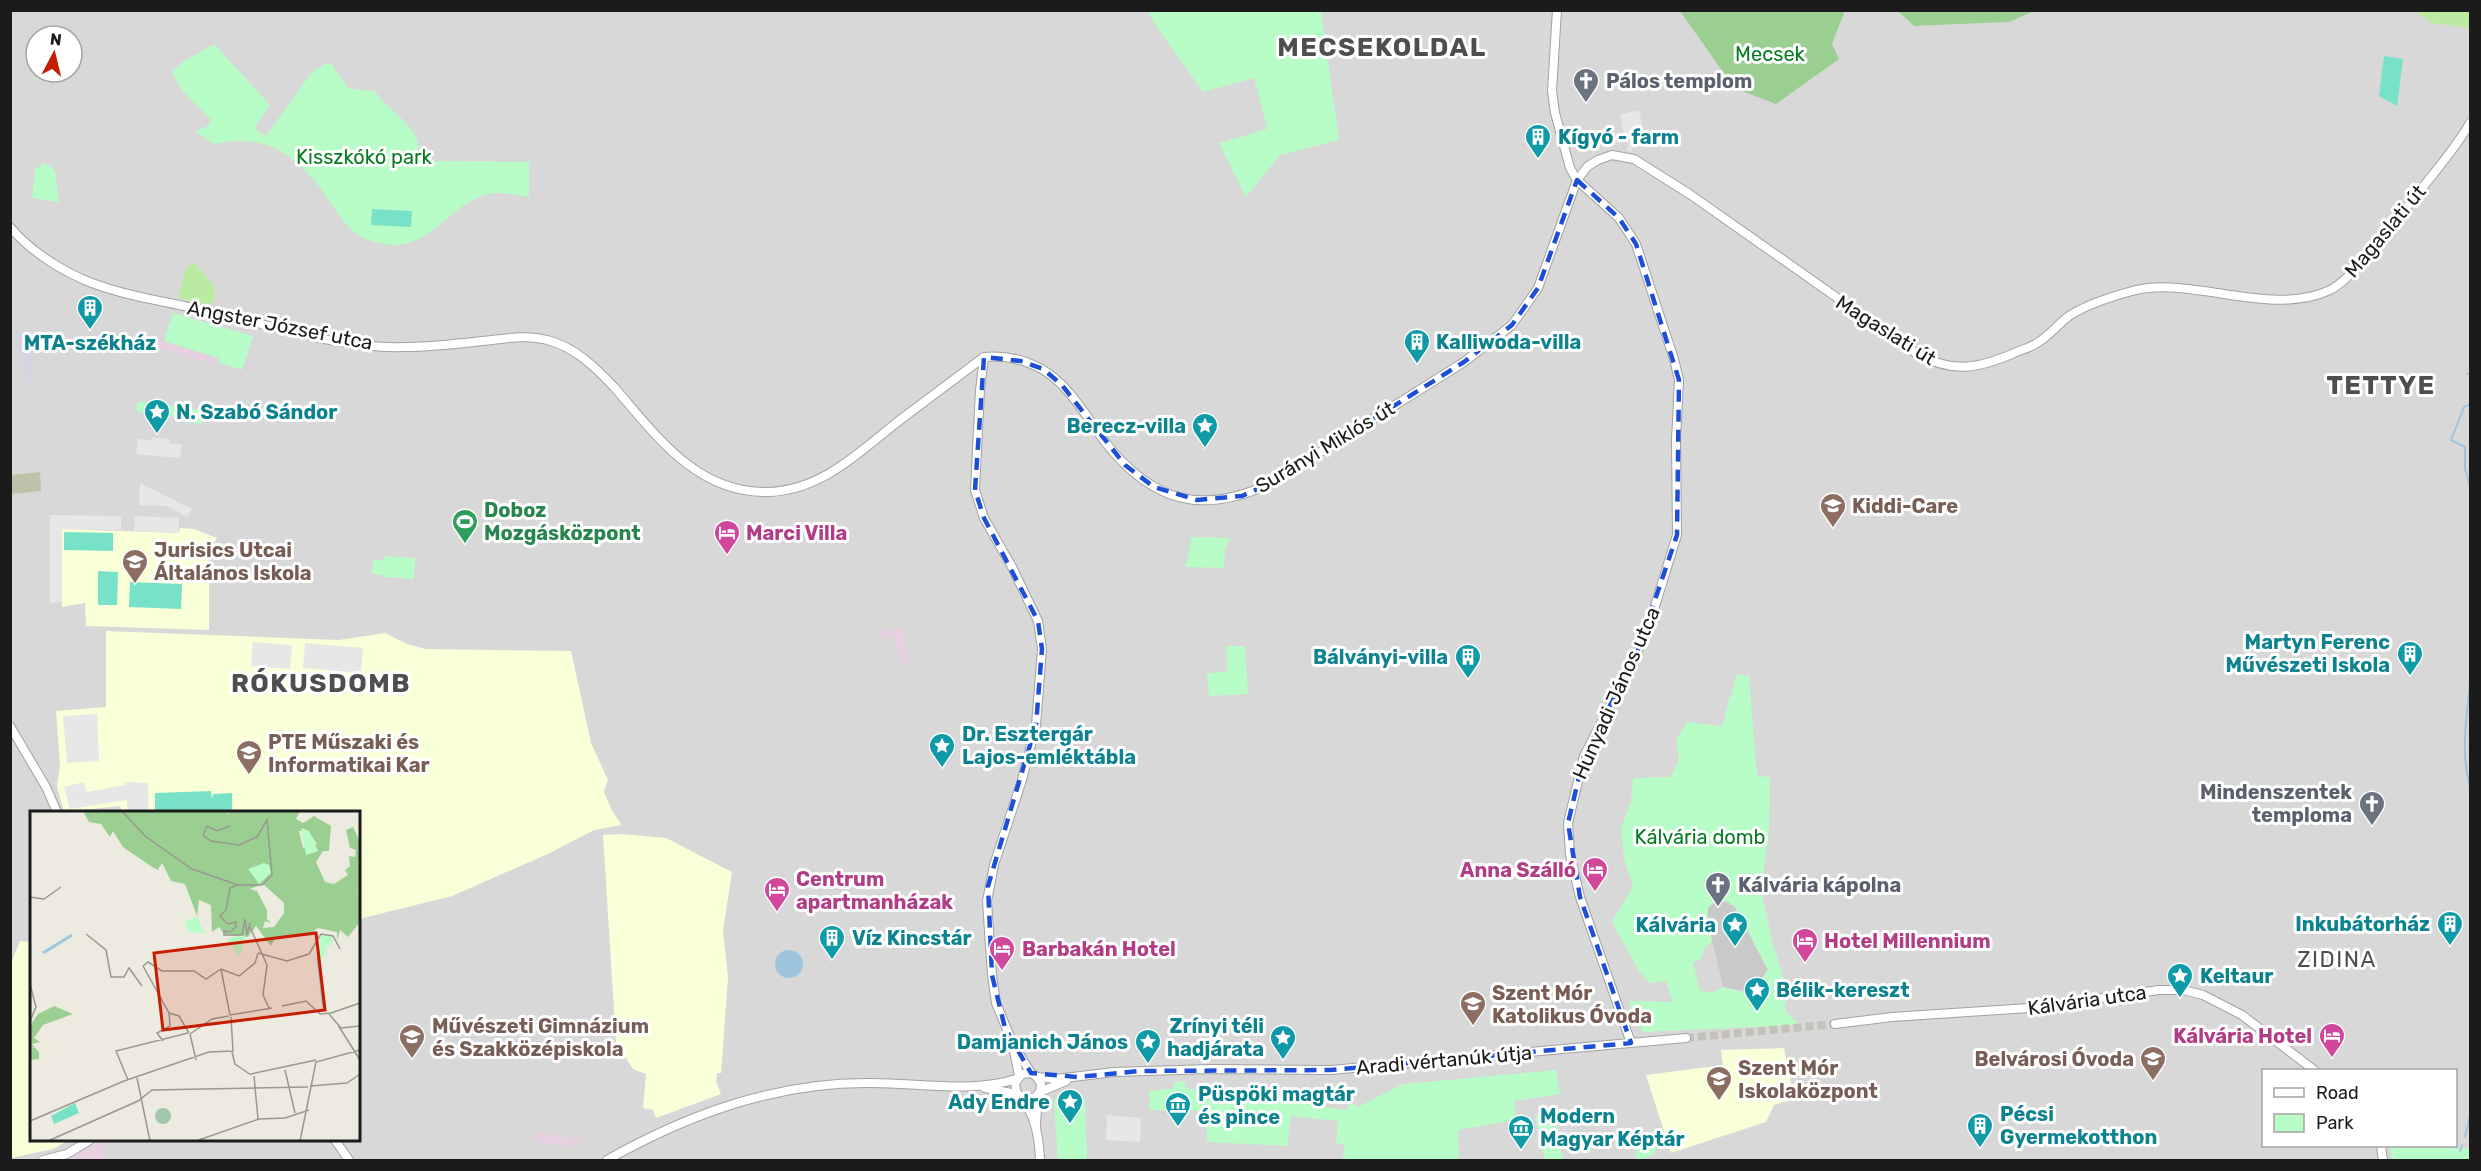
<svg xmlns="http://www.w3.org/2000/svg" width="2481" height="1171" font-family="Rubik,sans-serif">
  <rect width="100%" height="100%" fill="#edebe0"/>
  <!-- residential -->
  <path fill="#d9d8d8" fill-rule="evenodd" d="M1889,10L1899,12L1914,26L2008,22L2034,10L2470,11V1160H11L10,11H1680L1734,88L1832,44L1845,11ZM36,36H72V72H36ZM32,812H358V1140H32ZM2264,1070H2456V1146H2264Z"/>
  <!-- industrial -->
  <g fill="#e7d1e0">
    <polygon points="157,340 217,359 215,365 155,346"/>
    <polygon points="901,627 909,664 900,666 894,636 881,638 880,631"/>
    <polygon points="537,1132 580,1139 578,1148 535,1141"/>
    <polygon points="96,1140 101,1140 105,1160 67,1160"/>
  </g>
  <!-- education -->
  <g fill="#f9ffd7">
    <polygon points="180,528 194,529 217,538 209,552 209,630 86,626 85,603 62,607 62,529 179,533"/>
    <polygon points="106,631 339,640 385,633 407,644 425,649 571,651 591,743 608,780 604,792 612,811 622,825 594,830 550,853 452,896 359,919 358,812 122,812 120,806 64,812 57,787 60,765 56,711 106,707"/>
    <polygon points="621,834 666,838 732,872 723,930 728,978 721,1073 717,1073 716,1081 721,1094 656,1118 653,1110 643,1108 646,1074 633,1069 616,1043 603,835"/>
    <polygon points="20,941 31,942 32,1140 69,1140 53,1149 11,1158 11,963"/>
    <polygon points="1784,1048 1794,1099 1774,1105 1766,1122 1671,1153 1646,1075 1723,1065 1721,1050"/>
  </g>
  <!-- religious -->
  <polygon fill="#c9c9c9" points="1716,900 1728,902 1735,907 1768,970 1751,992 1723,987 1707,918 1708,908"/>
  <!-- construction -->
  <polygon fill="#bfc2ab" points="40,472 41,491 11,494 11,475"/>
  <!-- grass -->
  <g fill="#bbeba2">
    <polygon points="2415,11 2470,11 2470,28 2431,23"/>
    <path d="M193,262C203,273 221,286 213,303L204,304L178,298L185,270Z"/>
  </g>
  <!-- forest -->
  <g fill="#9bcf92">
    <polygon points="1680,11 1845,11 1832,44 1839,59 1776,104 1734,88"/>
    <polygon points="1889,11 2034,10 2034,11 2009,22 1914,26 1899,12"/>
  </g>
  <!-- park -->
  <g fill="#b8fcc7" fill-rule="evenodd">
    <polygon points="1149,11 1321,11 1339,140 1280,155 1246,197 1219,143 1267,129 1254,78 1203,92 1152,20"/>
    <path d="M214,44L270,105L254,128L266,136L312,72L327,63L332,65L349,89L375,91C389,113 424,127 418,157L435,161L529,162V197C512,195 497,189 479,197C437,216 423,261 366,239C349,232 338,213 328,199C300,157 266,131 214,144L195,131L208,126L211,120L183,92L172,72L184,61Z"/>
    <polygon points="45,163 55,170 59,202 32,198 35,169"/>
    <polygon points="173,313 253,336 242,370 218,362 219,358 164,341"/>
    <polygon points="139,401 203,410 201,424 184,422 179,418 138,412 136,407"/>
    <polygon points="1192,537 1230,538 1225,550 1224,568 1185,567"/>
    <polygon points="385,556 415,558 414,579 383,577 384,566 383,575 372,574 373,559 384,561"/>
    <polygon points="1226,646 1245,646 1248,694 1209,696 1207,673 1227,672"/>
    <path d="M1737,674L1749,676L1757,776L1770,777L1769,831L1761,891L1773,944L1789,996L1784,1005L1786,1012L1799,1025L1643,1032L1632,1013L1629,1001L1671,1002L1672,1000L1666,981L1650,983L1640,973L1612,922L1633,886L1624,858L1621,828L1631,802L1633,778L1671,777L1679,759L1676,740L1687,722L1722,726ZM1716,900L1728,902L1735,907L1768,970C1749,998 1755,995 1723,987L1711,993L1700,990L1693,963L1700,960L1705,948L1712,942L1707,918L1708,908Z"/>
    <polygon points="1556,1070 1560,1094 1514,1101 1516,1120 1458,1130 1459,1158 1452,1160 1343,1160 1344,1144 1336,1143 1338,1121 1291,1116 1287,1146 1207,1142 1207,1111 1150,1110 1149,1091 1174,1088 1174,1082 1185,1081 1186,1088 1263,1098 1264,1088 1276,1089 1275,1099 1346,1110 1350,1104 1353,1104 1358,1107 1403,1084"/>
    <polygon points="1061,1095 1085,1098 1087,1160 1058,1160 1054,1103 1055,1099"/>
    <polygon points="1552,1112 1563,1160 1545,1160 1535,1115"/>
    <path d="M1652,1134C1658,1154 1658,1155 1637,1160L1634,1142Z"/>
    <polygon points="2398,1146 2470,1149 2470,1160 2392,1160 2390,1147"/>
  </g>
  <!-- pitch -->
  <g fill="#78e2c8">
    <polygon points="2384,56 2403,59 2397,106 2379,96"/>
    <polygon points="372,209 412,211 411,227 371,225"/>
    <polygon points="64,532 113,533 113,551 64,550"/>
    <polygon points="98,571 118,572 117,605 98,605"/>
    <polygon points="130,582 182,584 181,609 129,607"/>
    <polygon points="211,791 212,799 213,794 232,793 232,812 155,812 155,793"/>
  </g>
  <!-- parking -->
  <g fill="#e7e7e7">
    <polygon points="1639,110 1644,134 1637,136 1631,152 1627,150 1630,138 1624,139 1620,115"/>
    <polygon points="152,437 170,439 169,443 182,445 180,458 136,454 138,439 152,440"/>
    <polygon points="140,483 192,509 187,517 167,506 139,505"/>
    <polygon points="50,515 121,516 121,530 62,529 62,602 50,603"/>
    <polygon points="135,516 179,518 179,533 134,531"/>
    <polygon points="253,642 292,645 290,669 251,666"/>
    <polygon points="305,643 363,648 361,673 303,668"/>
    <polygon points="97,714 99,761 67,763 63,716"/>
    <polygon points="84,782 87,792 125,785 125,782 148,783 149,812 128,812 127,800 70,809 64,787"/>
    <polygon points="1107,1115 1141,1118 1140,1142 1106,1140"/>
  </g>
  <!-- plaza -->
  <polygon fill="#d6d4e3" points="16,333 36,336 28,390 22,369"/>
  <!-- water -->
  <circle fill="#9dc6de" cx="789" cy="964" r="14"/>
  <g fill="none" stroke-linecap="round" stroke-linejoin="round">
    <!-- stream -->
    <g stroke="#9dc6de" stroke-width="2">
      <polyline points="2467,374 2470,374"/>
      <polyline points="2470,404 2464,407 2451,440 2465,447 2465,469 2470,486"/>
      <path d="M2470,682C2467,716 2460,753 2470,786"/>
      <polyline points="2465,1137 2470,1116"/>
      <polyline points="2460,1151 2462,1145"/>
    </g>
    <!-- tertiary-tunnel -->
    <polyline stroke="#c3c1b9" stroke-width="8" stroke-dasharray="8 4" stroke-linecap="butt" points="1686,1038 1835,1024"/>
    <defs>
      <g id="tertiary">
        <polyline points="1557,10 1552,91 1555,113 1570,168 1577,180 1619,218 1636,244 1674,359 1679,380 1676,440 1677,535 1651,619 1637,653 1584,756 1568,823 1570,854 1580,897 1631,1043"/>
        <path d="M10,227C30,251 63,272 92,283C135,299 181,304 226,315C284,329 344,349 405,347C430,347 456,344 482,341C504,339 526,334 547,340C575,347 595,367 614,387C656,435 696,493 767,492C822,491 860,451 900,420C928,399 956,378 984,357C1012,354 1041,364 1060,383C1078,400 1091,423 1105,442C1152,502 1202,516 1271,483L1464,362L1512,325L1538,288L1577,180L1588,166L1598,160L1612,155L1634,159L1691,195L1917,354C1953,373 1976,369 2012,354C2020,350 2030,348 2037,343C2049,336 2058,324 2069,316C2087,304 2110,297 2132,291C2191,275 2271,318 2330,290C2356,277 2399,216 2419,192C2436,170 2456,148 2470,123"/>
        <polyline points="984,357 980,390 975,490 984,518 1012,567 1038,621 1042,649 1036,725 1022,780 994,865 987,901 992,975 996,1003 1013,1044 1031,1073 1037,1077 1041,1084 1040,1092 1036,1097 1025,1099 1017,1094 1015,1083 1022,1074 1031,1073"/>
        <polyline points="10,726 46,787 57,812"/>
        <polyline points="1835,1024 1892,1017 2029,1008 2159,990 2183,990 2203,995 2242,1015 2314,1070"/>
        <polyline points="1014,1051 1019,1076"/>
        <polyline points="1037,1077 1056,1079 1114,1072 1211,1069 1331,1070 1686,1038"/>
        <polyline points="985,1088 1017,1094"/>
        <polyline points="1040,1092 1066,1081"/>
        <path d="M1021,1098C1036,1115 1039,1139 1040,1160"/>
        <polyline points="1036,1125 1038,1094"/>
        <polyline points="335,1140 349,1160"/>
        <polyline points="2381,1146 2383,1160"/>
        <polyline points="43,1160 67,1154 90,1140"/>
        <path d="M607,1160C687,1115 773,1083 866,1083C915,1082 969,1094 1016,1079"/>
      </g>
    </defs>
    <!-- tertiary casing -->
    <use href="#tertiary" stroke="#a2a2a2" stroke-width="10"/>
    <!-- tertiary -->
    <use href="#tertiary" stroke="#fff" stroke-width="8"/>
  </g>
  <!-- marked area -->
  <path fill="none" stroke="#1d4ed8" stroke-width="4.5" stroke-dasharray="12 8" stroke-linejoin="round" d="M1577,180L1619,218L1636,244L1679,380L1677,535L1637,653L1584,756L1568,823L1580,897L1631,1043L1331,1070L1140,1071L1078,1077L1031,1073L1005,1028L992,975L988,886L1036,725L1042,649L1038,621L984,518L975,490L984,357L1021,361L1043,369L1061,384L1125,465L1154,487L1197,500L1242,496L1271,483L1464,362L1512,325L1538,288Z"/>
  <!-- icons -->
  <defs>
    <symbol id="church-pin" viewBox="-11 -11 22 30"><path d="M0 17L-7.5 6A9.5 9.5 0 1 1 7.5 6Z" fill="#6b7280" stroke="#fff"/><path d="M-1.2-6h2.4v3.5h3.3v2.4h-3.3V6h-2.4V-.1h-3.3v-2.4h3.3Z" fill="#fff"/></symbol>
    <symbol id="building-pin" viewBox="-11 -11 22 30"><path d="M0 17L-7.5 6A9.5 9.5 0 1 1 7.5 6Z" fill="#0f9aa8" stroke="#fff"/><path d="M-4-6H4V6H1V3H-1V6H-4ZM-2.5-4.3h1.7v1.8h-1.7ZM.8-4.3h1.7v1.8H.8ZM-2.5-1h1.7V.8h-1.7ZM.8-1h1.7V.8H.8Z" fill="#fff"/></symbol>
    <symbol id="sight-pin" viewBox="-11 -11 22 30"><path d="M0 17L-7.5 6A9.5 9.5 0 1 1 7.5 6Z" fill="#0f9aa8" stroke="#fff"/><path d="M0-6L1.8-2.2L6-1.7L2.9 1.2L3.7 5.4L0 3.3L-3.7 5.4L-2.9 1.2L-6-1.7L-1.8-2.2Z" fill="#fff"/></symbol>
    <symbol id="school-pin" viewBox="-11 -11 22 30"><path d="M0 17L-7.5 6A9.5 9.5 0 1 1 7.5 6Z" fill="#8d6e63" stroke="#fff"/><path d="M0-5L7-2L0 1L-7-2ZM-4 1L0 2.5L4 1V4Q0 6-4 4Z" fill="#fff"/></symbol>
    <symbol id="stadium-pin" viewBox="-11 -11 22 30"><path d="M0 17L-7.5 6A9.5 9.5 0 1 1 7.5 6Z" fill="#2e9e5b" stroke="#fff"/><path d="M0-5a6.5 5 0 1 0 0 10a6.5 5 0 1 0 0-10ZM-3.5-1.8h7v3.6h-7Z" fill="#fff"/></symbol>
    <symbol id="hotel-pin" viewBox="-11 -11 22 30"><path d="M0 17L-7.5 6A9.5 9.5 0 1 1 7.5 6Z" fill="#d1479c" stroke="#fff"/><path d="M-6-4.5h1.5V1H6V5H4.5V3h-9V5H-6ZM-4 0a1.8 1.8 0 1 1 3.6 0ZM.5 0V-2.5h3Q6-2.5 6 0Z" fill="#fff"/></symbol>
    <symbol id="university-pin" viewBox="-11 -11 22 30"><path d="M0 17L-7.5 6A9.5 9.5 0 1 1 7.5 6Z" fill="#8d6e63" stroke="#fff"/><path d="M0-5L7-2L0 1L-7-2ZM-4 1L0 2.5L4 1V4Q0 6-4 4Z" fill="#fff"/></symbol>
    <symbol id="museum-pin" viewBox="-11 -11 22 30"><path d="M0 17L-7.5 6A9.5 9.5 0 1 1 7.5 6Z" fill="#0f9aa8" stroke="#fff"/><path d="M0-6L6-3V-2H-6V-3ZM-5-1h2V3h-2ZM-1-1h2V3h-2ZM3-1h2V3H3ZM-6 4H6V6H-6Z" fill="#fff"/></symbol>
  </defs>
  <g fill-rule="evenodd">
    <use href="#church-pin" x="1571" y="66" width="30" height="40"/>
    <use href="#building-pin" x="1523" y="122" width="30" height="40"/>
    <use href="#building-pin" x="75" y="293" width="30" height="40"/>
    <use href="#building-pin" x="1402" y="327" width="30" height="40"/>
    <use href="#sight-pin" x="142" y="397" width="30" height="40"/>
    <use href="#sight-pin" x="1190" y="411" width="30" height="40"/>
    <use href="#school-pin" x="1818" y="491" width="30" height="40"/>
    <use href="#stadium-pin" x="450" y="507" width="30" height="40"/>
    <use href="#hotel-pin" x="712" y="518" width="30" height="40"/>
    <use href="#school-pin" x="120" y="547" width="30" height="40"/>
    <use href="#building-pin" x="2395" y="639" width="30" height="40"/>
    <use href="#building-pin" x="1453" y="642" width="30" height="40"/>
    <use href="#sight-pin" x="927" y="731" width="30" height="40"/>
    <use href="#university-pin" x="234" y="738" width="30" height="40"/>
    <use href="#church-pin" x="2357" y="789" width="30" height="40"/>
    <use href="#hotel-pin" x="1580" y="855" width="30" height="40"/>
    <use href="#church-pin" x="1703" y="870" width="30" height="40"/>
    <use href="#hotel-pin" x="762" y="875" width="30" height="40"/>
    <use href="#building-pin" x="2435" y="909" width="30" height="40"/>
    <use href="#sight-pin" x="1720" y="910" width="30" height="40"/>
    <use href="#building-pin" x="817" y="923" width="30" height="40"/>
    <use href="#hotel-pin" x="1790" y="926" width="30" height="40"/>
    <use href="#hotel-pin" x="987" y="934" width="30" height="40"/>
    <use href="#sight-pin" x="2165" y="961" width="30" height="40"/>
    <use href="#sight-pin" x="1742" y="975" width="30" height="40"/>
    <use href="#school-pin" x="1458" y="989" width="30" height="40"/>
    <use href="#hotel-pin" x="2317" y="1021" width="30" height="40"/>
    <use href="#school-pin" x="397" y="1022" width="30" height="40"/>
    <use href="#sight-pin" x="1268" y="1023" width="30" height="40"/>
    <use href="#sight-pin" x="1133" y="1027" width="30" height="40"/>
    <use href="#school-pin" x="2138" y="1044" width="30" height="40"/>
    <use href="#school-pin" x="1704" y="1064" width="30" height="40"/>
    <use href="#sight-pin" x="1055" y="1087" width="30" height="40"/>
    <use href="#museum-pin" x="1163" y="1090" width="30" height="40"/>
    <use href="#building-pin" x="1965" y="1111" width="30" height="40"/>
    <use href="#museum-pin" x="1506" y="1113" width="30" height="40"/>
  </g>
  <g text-anchor="middle" stroke-width="6" stroke-linejoin="round" paint-order="stroke">
    <!-- park labels -->
    <g font-size="20" fill="#067c21" stroke="#fff">
      <text x="1770" y="61">Mecsek</text>
      <text x="364" y="164">Kisszkókó park</text>
      <text x="1700" y="844">Kálvária domb</text>
    </g>
    <!-- worship labels -->
    <g font-size="20" font-weight="bold" fill="#5b616d" stroke="#fff" text-anchor="start">
      <text x="1606" y="88">Pálos templom</text>
      <text x="2352" y="799" text-anchor="end">Mindenszentek<tspan x="2352" dy="23">temploma</tspan></text>
      <text x="1738" y="892">Kálvária kápolna</text>
    </g>
    <!-- culture labels -->
    <g font-size="20" font-weight="bold" fill="#0d838f" stroke="#fff" text-anchor="start">
      <text x="1558" y="144">Kígyó - farm</text>
      <text x="1436" y="349">Kalliwoda-villa</text>
      <text x="90" y="350" text-anchor="middle">MTA-székház</text>
      <text x="176" y="419">N. Szabó Sándor</text>
      <text x="1186" y="433" text-anchor="end">Berecz-villa</text>
      <text x="2390" y="649" text-anchor="end">Martyn Ferenc<tspan x="2390" dy="23">Művészeti Iskola</tspan></text>
      <text x="1448" y="664" text-anchor="end">Bálványi-villa</text>
      <text x="962" y="741">Dr. Esztergár<tspan x="962" dy="23">Lajos-emléktábla</tspan></text>
      <text x="2430" y="931" text-anchor="end">Inkubátorház</text>
      <text x="1716" y="932" text-anchor="end">Kálvária</text>
      <text x="852" y="945">Víz Kincstár</text>
      <text x="2200" y="983">Keltaur</text>
      <text x="1776" y="997">Bélik-kereszt</text>
      <text x="1264" y="1033" text-anchor="end">Zrínyi téli<tspan x="1264" dy="23">hadjárata</tspan></text>
      <text x="1128" y="1049" text-anchor="end">Damjanich János</text>
      <text x="1198" y="1101">Püspöki magtár<tspan x="1198" dy="23">és pince</tspan></text>
      <text x="1050" y="1109" text-anchor="end">Ady Endre</text>
      <text x="2000" y="1121">Pécsi<tspan x="2000" dy="23">Gyermekotthon</tspan></text>
      <text x="1540" y="1123">Modern<tspan x="1540" dy="23">Magyar Képtár</tspan></text>
    </g>
    <!-- street labels -->
    <g font-size="20" fill="#1b1b1b" stroke="#fff">
      <text transform="translate(2385 231) rotate(-50)" y="7">Magaslati út</text>
      <text transform="translate(280 325) rotate(11)" y="7">Angster József utca</text>
      <text transform="translate(1886 330) rotate(32)" y="7">Magaslati út</text>
      <text transform="translate(1325 447) rotate(-31)" y="7">Surányi Miklós út</text>
      <text transform="translate(1616 693) rotate(-66)" y="7">Hunyadi János utca</text>
      <text transform="translate(2087 1000) rotate(-8)" y="7">Kálvária utca</text>
      <text transform="translate(1444 1060) rotate(-5)" y="7">Aradi vértanúk útja</text>
    </g>
    <!-- education labels -->
    <g font-size="20" font-weight="bold" fill="#785e54" stroke="#fff" text-anchor="start">
      <text x="1852" y="513">Kiddi-Care</text>
      <text x="154" y="557">Jurisics Utcai<tspan x="154" dy="23">Általános Iskola</tspan></text>
      <text x="268" y="749">PTE Műszaki és<tspan x="268" dy="23">Informatikai Kar</tspan></text>
      <text x="1492" y="1000">Szent Mór<tspan x="1492" dy="23">Katolikus Óvoda</tspan></text>
      <text x="432" y="1033">Művészeti Gimnázium<tspan x="432" dy="23">és Szakközépiskola</tspan></text>
      <text x="2134" y="1066" text-anchor="end">Belvárosi Óvoda</text>
      <text x="1738" y="1075">Szent Mór<tspan x="1738" dy="23">Iskolaközpont</tspan></text>
    </g>
    <!-- leisure labels -->
    <g font-size="20" font-weight="bold" fill="#27864d" stroke="#fff" text-anchor="start">
      <text x="484" y="517">Doboz<tspan x="484" dy="23">Mozgásközpont</tspan></text>
    </g>
    <!-- hotel labels -->
    <g font-size="20" font-weight="bold" fill="#b23c85" stroke="#fff" text-anchor="start">
      <text x="746" y="540">Marci Villa</text>
      <text x="1576" y="877" text-anchor="end">Anna Szálló</text>
      <text x="796" y="886">Centrum<tspan x="796" dy="23">apartmanházak</tspan></text>
      <text x="1824" y="948">Hotel Millennium</text>
      <text x="1022" y="956">Barbakán Hotel</text>
      <text x="2312" y="1043" text-anchor="end">Kálvária Hotel</text>
    </g>
    <!-- quarter labels -->
    <g font-size="22" letter-spacing="1.5" fill="#4e4e4e" stroke="#fff">
      <text x="2337" y="967">ZIDINA</text>
    </g>
    <!-- district labels -->
    <g font-size="26" font-weight="bold" letter-spacing="1.5" fill="#4e4e4e" stroke="#fff">
      <text x="1382" y="56">MECSEKOLDAL</text>
      <text x="2381" y="394">TETTYE</text>
      <text x="321" y="692">RÓKUSDOMB</text>
    </g>
  </g>
  <!-- overview -->
  <g transform="translate(30 811)">
    <rect width="330" height="330" fill="#edebe0"/>
    <path d="M53,0H197V4L199,0H270L266,8L273,12L284,5L301,15L299,40H293L286,51L295,71L304,73L318,64L315,59L320,55L319,45L325,46L326,39L320,37L316,19L323,16L330,31V82H326L330,83V111L318,126L310,119L307,130V121L288,117L278,124L245,128L241,135L226,115L218,126L194,123L189,116L182,121L181,94L169,89L167,105L155,73L141,70L132,52L128,59L122,56L93,36L83,20L80,26L71,13L59,11ZM269,20H278L287,33L273,37ZM233,73L254,92V102L244,116L233,117L235,110L241,112L237,108V99L227,80L220,78ZM24,195L43,203L13,214L4,227L10,231L2,233L9,241V248L0,249V238L4,236H0V215L8,203Z" fill="#9bcf92" fill-rule="evenodd"/>
    <path d="M125 305a8 8 0 1 1 16 0a8 8 0 1 1-16 0Z" fill="#a0c7ab"/>
    <path d="M271,17L279,20L288,40L276,44ZM234,52L239,54L241,62L229,73L218,58ZM168,105L170,113L176,123L158,120L155,110ZM290,123L302,126L303,130L301,136L297,133L296,143L289,150ZM213,124L216,128L212,130L213,141L207,145L198,127Z" fill="#b8fcc7"/>
    <path d="M45,292L49,302L24,313L21,305Z" fill="#78e2c8"/>
    <path fill="none" stroke="#9dc6de" stroke-width="3" d="M13,142L42,124M288,147L294,197"/>
    <path fill="none" stroke="#999891" stroke-width="1.5" d="M92,0L115,25L162,58L208,74H232L242,64L237,9L227,26L209,34L181,30L173,24L177,15L187,20L200,15M0,86L14,88L31,76M206,111V116L200,121L194,120V124H212L215,108L217,124L220,112M206,111L198,113L190,105L196,99L200,77L207,74M220,116L237,154L233,184L239,197M56,123L76,139L81,166H94L99,157L112,175M228,142L257,150L279,143L291,123L303,125L310,138M113,155L139,202L140,215L127,222L133,230M113,155L118,151L132,160H164L176,168L191,158M191,158L209,165L225,152L228,142M191,158L200,204M0,173L6,196L0,210M252,195L276,190L290,203L301,202M139,202L149,205L159,222M301,202L330,192M299,203L311,217L330,215M200,204L242,197M308,214L330,249M160,223L182,208L199,205M160,223L166,249M202,241L205,253L221,264M255,259L265,302M221,263L286,249M224,265L228,308M107,267L120,330M98,269L86,240L158,222M280,275L317,272L330,263M0,310L94,270L179,241L203,240L201,206M18,330L108,290L122,279L278,276M166,330L229,308L255,307L279,299M270,330L286,251L330,239"/>
    <path fill="#c61c00" fill-opacity="0.15" stroke="#c61c00" stroke-width="3" d="M286,122L295,199L133,219L124,142Z"/>
    <rect width="330" height="330" fill="none" stroke="#1b1b1b" stroke-width="3"/>
  </g>
  <!-- border -->
  <rect width="2481" height="1171" fill="none" stroke="#1b1b1b" stroke-width="24"/>
  <!-- legend -->
  <rect x="2262" y="1069" width="195" height="78" fill="#ffffff" stroke="#a4a4a4" stroke-width="1.5"/>
  <rect x="2274" y="1088" width="30" height="9" fill="#ffffff" stroke="#a4a4a4" stroke-width="1.5"/>
  <text x="2316" y="1099" font-size="18" fill="#1b1b1b">Road</text>
  <rect x="2274" y="1114" width="30" height="18" fill="#b8fcc7" stroke="#a4a4a4" stroke-width="1.5"/>
  <text x="2316" y="1129" font-size="18" fill="#1b1b1b">Park</text>
  <!-- north arrow -->
  <g transform="translate(54 54) rotate(7)"><circle r="28" fill="#ffffff" stroke="#a4a4a4" stroke-width="1.5"/>
  <path d="M0-4.5L10 22L0 15L-10 22Z" fill="#c61c00"/>
  <text y="-9" font-size="16" font-weight="bold" text-anchor="middle" fill="#1b1b1b">N</text>
  </g>
</svg>
